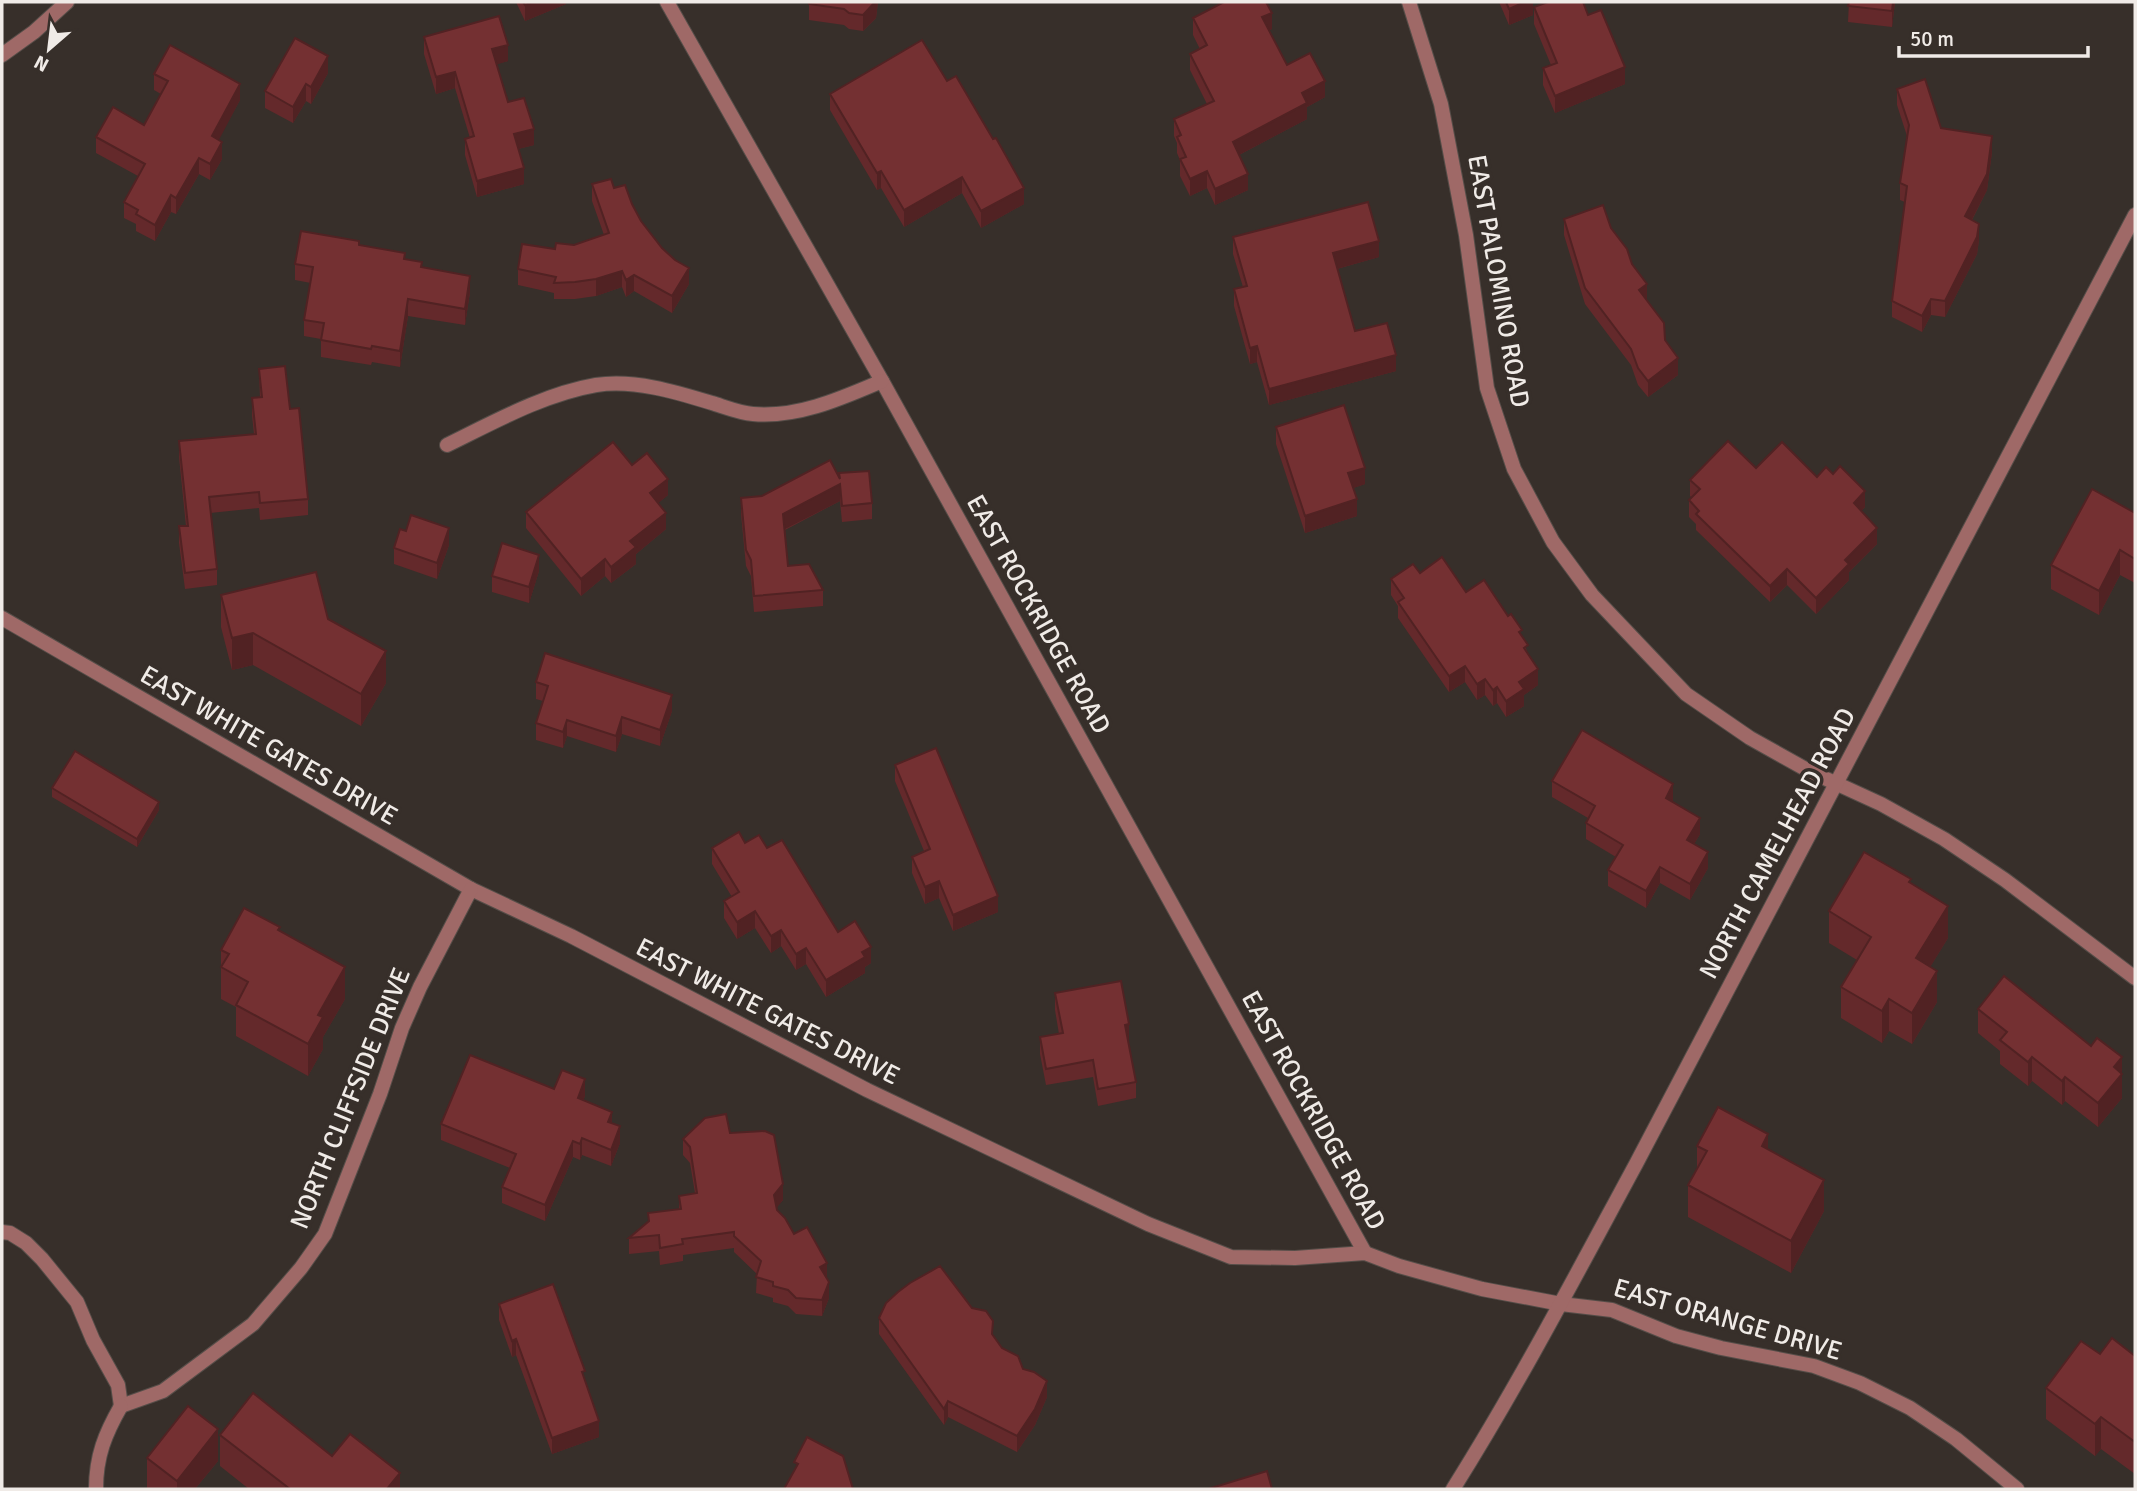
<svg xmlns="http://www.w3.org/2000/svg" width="2137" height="1491" font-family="Signika,sans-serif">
  <rect width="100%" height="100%" fill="#372f2a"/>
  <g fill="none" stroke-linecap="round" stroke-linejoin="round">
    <defs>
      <g id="street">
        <polyline points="667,2 882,381 1365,1253"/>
        <polyline points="1409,2 1441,104 1466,235 1487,388 1514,469 1553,542 1592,595 1686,694 1750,738 1809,771 1881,804 1944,839 2005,880 2135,978"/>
        <polyline points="2,55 34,32 67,2"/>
        <path d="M447,445C494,422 544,394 596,385C634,379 676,392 712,403C725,407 740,413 753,414C798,418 842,398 882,381"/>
        <polyline points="2,618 471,889 571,936 867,1090 1148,1224 1231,1257 1295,1258 1365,1253 1399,1266 1482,1289 1561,1304 1612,1310 1676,1336 1721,1348 1814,1366 1860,1383 1910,1408 1956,1439 2017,1489"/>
        <polyline points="2,1232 10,1233 26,1243 42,1259 77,1302 93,1340 118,1385 121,1406"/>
        <polyline points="121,1406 163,1391 253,1324 301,1268 325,1234 380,1094 402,1028 420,987 471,889"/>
        <path d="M96,1489C96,1456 105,1434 121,1406"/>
        <path d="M1453,1489C1519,1384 1577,1273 1636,1164L2135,215"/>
      </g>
    </defs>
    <!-- street casing -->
    <use href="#street" stroke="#554d48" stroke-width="16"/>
    <!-- street -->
    <use href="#street" stroke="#9f6967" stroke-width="14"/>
  </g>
  <!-- wall -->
  <g fill="#64292b">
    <polygon points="516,2 566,2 566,4 525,21"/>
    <polygon points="809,2 878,2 876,18 863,31 849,29 844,25 809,20"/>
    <polygon points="1499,2 1533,2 1533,15 1509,25"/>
    <polygon points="1849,2 1895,2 1892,27 1848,22"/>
    <polygon points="1534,7 1588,15 1625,84 1555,113 1543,85 1543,68 1551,65 1534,24"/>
    <polygon points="1193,18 1272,29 1269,30 1287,65 1325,97 1307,107 1307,119 1239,155 1248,190 1215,205 1207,188 1190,196 1180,176 1180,160 1177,153 1177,143 1174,136 1174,119 1207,104 1190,70 1190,54 1200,49 1193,35"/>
    <polygon points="424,37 508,61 496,64 508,102 534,145 518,149 524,184 477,197 465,155 465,139 470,138 455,88 436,94 424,54"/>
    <polygon points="328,73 311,104 306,101 293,123 265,108 265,91"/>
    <polygon points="154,74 240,100 218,140 222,159 210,180 199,174 176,214 171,212 155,241 136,231 136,224 124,218 124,202 138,176 96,153 96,137 144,125 161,94 154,90"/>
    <polygon points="947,81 1024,204 981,228 962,193 904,227 881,188 877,190 830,110 830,94"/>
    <polygon points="1897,89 1941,128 1992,152 1987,190 1972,220 1979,240 1977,254 1945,317 1931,315 1922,332 1892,317 1892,301 1905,202 1900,200 1900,183 1907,136 1897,105"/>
    <polygon points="592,184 614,188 632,204 641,221 689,284 672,313 634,291 626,297 622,287 596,296 575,299 554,299 554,293 518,285 518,269 555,249 574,245 604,235 592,201"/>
    <polygon points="1564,219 1611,228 1632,264 1678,375 1648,397 1638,385 1631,365 1585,304 1564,235"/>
    <polygon points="1233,237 1379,257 1337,269 1355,331 1396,371 1269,405 1257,362 1250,364 1234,306 1234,289 1243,287 1233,254"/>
    <polygon points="359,245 405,259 470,292 465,325 408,316 400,367 372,362 371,365 321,357 321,339 304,336 304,320 311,283 295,280 295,264"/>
    <polygon points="259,369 290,409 308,499 308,515 260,520 259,508 210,513 217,569 217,585 185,589 179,543 179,526 186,526 179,457 179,441 254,434 252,415 252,398 260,398"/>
    <polygon points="1276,427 1365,484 1353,488 1357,516 1305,533 1276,444"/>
    <polygon points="632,465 668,495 658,503 666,529 636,554 636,564 611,583 605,576 581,596 526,528 526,512"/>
    <polygon points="1756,468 1817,477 1865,507 1861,511 1877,544 1849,572 1849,580 1816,614 1787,585 1770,602 1696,530 1696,524 1689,517 1689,500 1692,498 1690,496 1690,480"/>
    <polygon points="839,478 872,503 872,519 842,522 840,501 785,530 788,566 823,590 823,606 754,612 751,576 746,566 741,514 741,498 762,496"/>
    <polygon points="2135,513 2135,583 2120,575 2099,615 2051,589 2051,565"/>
    <polygon points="449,545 437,579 394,564 394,548"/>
    <polygon points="539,571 529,603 492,592 492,576"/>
    <polygon points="1420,573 1466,592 1522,636 1538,685 1524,695 1524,706 1506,717 1497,703 1493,706 1485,695 1477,700 1465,682 1449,692 1398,618 1398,606 1391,595 1391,579"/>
    <polygon points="221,595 328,619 386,683 361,726 253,665 232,670 221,627"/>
    <polygon points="536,682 672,711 660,746 622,734 616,752 567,736 563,748 536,740 536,723 543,701 536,699"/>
    <polygon points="895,765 998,912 953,931 939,898 925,904 912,873 912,857 924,851 895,781"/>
    <polygon points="1552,781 1673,801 1672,802 1700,834 1694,844 1708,868 1690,900 1660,883 1646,908 1608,886 1608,870 1616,857 1586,839 1586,823 1588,818 1552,797"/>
    <polygon points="52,788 159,810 137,847 52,797"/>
    <polygon points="745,843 767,848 838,932 871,963 865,967 865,973 826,997 806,964 796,970 781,946 771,953 755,928 737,939 724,918 724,901 732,897 712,864 712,848"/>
    <polygon points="1911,883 1948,938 1930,967 1937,1002 1912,1044 1889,1031 1882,1043 1841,1018 1841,987 1857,960 1829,943 1829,911"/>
    <polygon points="280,931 345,999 323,1037 323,1049 308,1076 236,1036 236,1007 221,999 221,950"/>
    <polygon points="1055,993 1129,1040 1128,1041 1136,1082 1136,1098 1098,1106 1093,1077 1046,1085 1040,1054 1040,1037 1059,1034 1055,1010"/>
    <polygon points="1978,1009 2122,1057 2122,1098 2098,1127 2065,1101 2062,1105 2032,1081 2028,1086 2000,1064 2000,1051 1978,1033"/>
    <polygon points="554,1089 585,1096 583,1100 612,1123 620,1143 611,1166 582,1155 580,1160 573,1157 545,1221 502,1203 502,1187 510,1168 441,1140 441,1124"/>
    <polygon points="730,1133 783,1200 776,1208 777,1210 827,1279 829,1298 822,1316 796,1314 788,1306 773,1302 773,1298 756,1293 757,1274 734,1252 734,1248 683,1255 683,1261 660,1265 659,1251 629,1254 629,1238 648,1222 648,1213 679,1209 679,1196 695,1193 690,1163 683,1155 683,1139"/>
    <polygon points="1697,1146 1768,1149 1824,1211 1791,1273 1688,1217 1688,1185 1697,1169"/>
    <polygon points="499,1304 585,1381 599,1437 552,1454 516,1355 512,1357 499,1320"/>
    <polygon points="879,1318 993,1336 1002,1348 1023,1369 1047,1397 1035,1425 1017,1452 948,1417 944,1425 879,1334"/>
    <polygon points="2100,1354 2135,1356 2135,1474 2101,1449 2095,1456 2046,1419 2046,1388"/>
    <polygon points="220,1435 332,1456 400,1489 249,1489 220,1466"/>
    <polygon points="147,1458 218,1461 195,1489 147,1489"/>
  </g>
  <!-- shaded-wall -->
  <g fill="#512223">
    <polygon points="533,2 566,2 566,4 525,21 525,5"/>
    <polygon points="875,2 878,2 876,18 863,31 863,15"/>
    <polygon points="1525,2 1533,2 1533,15 1509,25 1509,9"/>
    <polygon points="1893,2 1895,2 1892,27 1892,11"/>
    <polygon points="1272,13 1272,29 1262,34 1262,17"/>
    <polygon points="508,45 508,61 492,66 492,49"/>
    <polygon points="328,56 328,73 311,104 311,87"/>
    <polygon points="1625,67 1625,84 1555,113 1555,96"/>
    <polygon points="455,72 455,88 436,94 436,77"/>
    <polygon points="1325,81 1325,97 1307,107 1307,119 1233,158 1233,142 1302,93"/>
    <polygon points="240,84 240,100 212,153 212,136"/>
    <polygon points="306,84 306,101 293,123 293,107"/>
    <polygon points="534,129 534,145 514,150 514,134"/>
    <polygon points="1992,136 1992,152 1987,190 1965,233 1965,216"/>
    <polygon points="222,142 222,159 210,180 210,164"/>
    <polygon points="199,158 199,174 176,214 176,198"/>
    <polygon points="524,168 524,184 477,197 477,181"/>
    <polygon points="881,171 881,188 877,190 877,173"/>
    <polygon points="1207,171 1207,188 1190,196 1190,179"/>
    <polygon points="1248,174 1248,190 1215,205 1215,189"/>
    <polygon points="962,177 962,193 904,227 904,210"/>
    <polygon points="1024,188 1024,204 981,228 981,211"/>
    <polygon points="171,195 171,212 155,241 155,225"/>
    <polygon points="1979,224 1979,240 1977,254 1945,317 1945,301"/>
    <polygon points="1379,241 1379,257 1333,270 1333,253"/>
    <polygon points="689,268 689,284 672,313 672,296"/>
    <polygon points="622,271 622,287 596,296 596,279"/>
    <polygon points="634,275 634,291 626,297 626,280"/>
    <polygon points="470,276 470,292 465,325 465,309"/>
    <polygon points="1647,284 1647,300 1639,290"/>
    <polygon points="408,299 408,316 400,367 400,351"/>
    <polygon points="1931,299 1931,315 1922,332 1922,316"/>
    <polygon points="1257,346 1257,362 1250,364 1250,348"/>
    <polygon points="1396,355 1396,371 1269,405 1269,389"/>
    <polygon points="1678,358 1678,375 1648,397 1648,381"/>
    <polygon points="1365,468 1365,484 1348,490 1348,473"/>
    <polygon points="668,479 668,495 650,510 650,493"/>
    <polygon points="840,484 840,501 783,530 783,514"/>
    <polygon points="1865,491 1865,507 1854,519 1854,503"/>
    <polygon points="1357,499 1357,516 1305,533 1305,516"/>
    <polygon points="666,513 666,529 636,554 636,564 611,583 611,567 630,541"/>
    <polygon points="449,528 449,545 437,579 437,563"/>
    <polygon points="1877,528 1877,544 1849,572 1849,580 1816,614 1816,598 1845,560"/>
    <polygon points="2120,550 2120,575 2099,615 2099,591"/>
    <polygon points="539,555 539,571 529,603 529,587"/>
    <polygon points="605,559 605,576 581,596 581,579"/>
    <polygon points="1787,569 1787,585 1770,602 1770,586"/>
    <polygon points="253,633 253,665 232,670 232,638"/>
    <polygon points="386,651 386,683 361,726 361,694"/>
    <polygon points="1465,666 1465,682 1449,692 1449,676"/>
    <polygon points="1538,669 1538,685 1524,695 1524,706 1506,717 1506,701 1519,682"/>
    <polygon points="1485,679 1485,695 1477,700 1477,684"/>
    <polygon points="1497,687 1497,703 1493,706 1493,690"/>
    <polygon points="672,695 672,711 660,746 660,730"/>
    <polygon points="622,717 622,734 616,752 616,736"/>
    <polygon points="567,720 567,736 563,748 563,732"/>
    <polygon points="1673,784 1673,801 1666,814 1666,798"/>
    <polygon points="159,802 159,810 137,847 137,839"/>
    <polygon points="1700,818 1700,834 1687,856 1687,840"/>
    <polygon points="1708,852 1708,868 1690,900 1690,884"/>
    <polygon points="1660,867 1660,883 1646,908 1646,891"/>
    <polygon points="939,881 939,898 925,904 925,887"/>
    <polygon points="998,896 998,912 953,931 953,915"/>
    <polygon points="1948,906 1948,938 1916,990 1916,958"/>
    <polygon points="755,911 755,928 737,939 737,922"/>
    <polygon points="781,930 781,946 771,953 771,936"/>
    <polygon points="871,947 871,963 865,967 865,973 826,997 826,980 862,952"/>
    <polygon points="806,948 806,964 796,970 796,954"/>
    <polygon points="345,967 345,999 323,1037 323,1049 308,1076 308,1044 318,1015"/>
    <polygon points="1937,971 1937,1002 1912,1044 1912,1013"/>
    <polygon points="1889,999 1889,1031 1882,1043 1882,1011"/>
    <polygon points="1129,1024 1129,1040 1125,1041 1125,1025"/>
    <polygon points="2032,1057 2032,1081 2028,1086 2028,1062"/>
    <polygon points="2122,1057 2122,1098 2098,1127 2098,1103 2114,1067"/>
    <polygon points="2065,1077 2065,1101 2062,1105 2062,1081"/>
    <polygon points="585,1079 585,1096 578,1114 578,1098"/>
    <polygon points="612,1112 612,1128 608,1122"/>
    <polygon points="620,1126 620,1143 611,1166 611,1150"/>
    <polygon points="1768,1134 1768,1166 1762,1146"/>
    <polygon points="582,1138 582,1155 580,1160 580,1144"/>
    <polygon points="573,1141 573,1157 545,1221 545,1205"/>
    <polygon points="1824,1180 1824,1211 1791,1273 1791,1241"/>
    <polygon points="783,1184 783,1200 774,1211 774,1195"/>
    <polygon points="827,1263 827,1280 820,1267"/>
    <polygon points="829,1282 829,1298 822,1316 822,1300"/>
    <polygon points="516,1339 516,1355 512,1357 512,1341"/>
    <polygon points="1047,1381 1047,1397 1035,1425 1017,1452 1017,1436"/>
    <polygon points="948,1401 948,1417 944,1425 944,1409"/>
    <polygon points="2101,1417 2101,1449 2095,1456 2095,1424"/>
    <polygon points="599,1421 599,1437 552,1454 552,1438"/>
    <polygon points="218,1429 218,1461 195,1489 177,1489 177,1481"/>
    <polygon points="400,1473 400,1489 387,1489"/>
  </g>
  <!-- building -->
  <g fill="#743032" stroke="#512223" stroke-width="2">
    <polygon points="523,2 533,2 525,5"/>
    <polygon points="809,2 875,2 863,15 849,13 844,9 809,4"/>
    <polygon points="1224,2 1266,2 1272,13 1262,17 1287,65 1310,53 1325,81 1302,93 1307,103 1233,142 1248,174 1215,189 1207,171 1190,179 1180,159 1186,157 1177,137 1181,135 1174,119 1214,101 1190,54 1207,45 1193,18"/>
    <polygon points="1506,2 1525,2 1509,9"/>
    <polygon points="1548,2 1583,2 1588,15 1601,10 1625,67 1555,96 1543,68 1557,63 1534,7"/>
    <polygon points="1849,2 1893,2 1892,11 1848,6"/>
    <polygon points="499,16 508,45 492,49 508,102 524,98 534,129 514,134 524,168 477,181 465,139 474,136 455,72 436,77 424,37"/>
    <polygon points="295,38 328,56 311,87 306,84 293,107 265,91"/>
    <polygon points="922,40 947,81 956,76 993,139 996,138 1024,188 981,211 962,177 904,210 881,171 877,173 830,94"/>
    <polygon points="170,45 240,84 212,136 222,142 210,164 199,158 176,198 171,195 155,225 136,214 138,210 124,202 145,164 96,137 113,107 144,125 168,81 154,74"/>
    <polygon points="1925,79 1941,128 1992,136 1987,174 1965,216 1979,224 1977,237 1945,301 1931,299 1922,316 1892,301 1907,186 1900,183 1909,125 1897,89"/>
    <polygon points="611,179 614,188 625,185 632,204 641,221 662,248 675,260 689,268 672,296 634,275 626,280 622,271 596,279 575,282 554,283 556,277 518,269 522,244 555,249 556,243 574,245 609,233 592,184"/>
    <polygon points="1368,202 1379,241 1333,253 1355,331 1387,323 1396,355 1269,389 1257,346 1250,348 1234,289 1247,286 1233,237"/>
    <polygon points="1603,205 1611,228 1627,249 1632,264 1647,284 1639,290 1664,323 1665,340 1678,358 1648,381 1638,368 1631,349 1585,288 1564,219"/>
    <polygon points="301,231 359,241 359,245 405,253 404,259 422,262 421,267 470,276 465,309 408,299 400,351 372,346 371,349 321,340 324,323 304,320 313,267 295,264"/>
    <polygon points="285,366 290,409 299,408 308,499 260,503 259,492 209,497 217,569 185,573 179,526 188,526 179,441 256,434 252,398 262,397 259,369"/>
    <polygon points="1344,405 1365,468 1348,473 1357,499 1305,516 1276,427"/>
    <polygon points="1728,441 1756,468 1782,442 1817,477 1826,467 1833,474 1840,466 1865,491 1854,503 1877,528 1845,560 1849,564 1816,598 1787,569 1770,586 1696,514 1699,511 1689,500 1700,489 1690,480"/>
    <polygon points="613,442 632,465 647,453 668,479 650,493 666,513 630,541 636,547 611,567 605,559 581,579 526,512"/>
    <polygon points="830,460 840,479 839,473 869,471 872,503 842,506 840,484 783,514 788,566 809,564 823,590 754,596 751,560 746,550 741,498 762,496"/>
    <polygon points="2092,489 2135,513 2135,559 2120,550 2099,591 2051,565"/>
    <polygon points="411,515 449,528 437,563 394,548 400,529 406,531"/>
    <polygon points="502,543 539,555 529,587 492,576"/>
    <polygon points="1442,557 1466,592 1484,580 1508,616 1511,614 1522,630 1519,632 1528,645 1524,648 1538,669 1519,682 1524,689 1506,701 1497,687 1493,690 1485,679 1477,684 1465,666 1449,676 1398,602 1404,598 1391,579 1413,564 1420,573"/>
    <polygon points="316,572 328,619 386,651 361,694 253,633 232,638 221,595"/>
    <polygon points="545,653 672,695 660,730 622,717 616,736 567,720 563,732 536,723 548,686 536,682"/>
    <polygon points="1582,730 1673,784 1666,798 1700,818 1687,840 1708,852 1690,884 1660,867 1646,891 1608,870 1623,845 1586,823 1595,806 1552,781"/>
    <polygon points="936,748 998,896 953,915 939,881 925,887 912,857 930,849 895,765"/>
    <polygon points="75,751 159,802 137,839 52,788"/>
    <polygon points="739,832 745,843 759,835 767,848 782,840 838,932 855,921 871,947 862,952 865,957 826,980 806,948 796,954 781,930 771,936 755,911 737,922 724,901 739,892 712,848"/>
    <polygon points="1864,852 1911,879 1909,882 1948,906 1916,958 1937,971 1912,1013 1889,999 1882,1011 1841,987 1871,937 1829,911"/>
    <polygon points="244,908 280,927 278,930 345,967 318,1015 323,1017 308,1044 236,1005 248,982 221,967 229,954 221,950"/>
    <polygon points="2004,976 2091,1046 2097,1038 2122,1057 2114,1067 2122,1074 2098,1103 2065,1077 2062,1081 2032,1057 2028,1062 2000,1040 2007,1032 1978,1009"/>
    <polygon points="1121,981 1129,1024 1125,1025 1136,1082 1098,1089 1093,1060 1046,1069 1040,1037 1063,1033 1055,993"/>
    <polygon points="470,1055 554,1089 562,1070 585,1079 578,1098 612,1112 608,1122 620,1126 611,1150 582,1138 580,1144 573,1141 545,1205 502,1187 516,1154 441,1124"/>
    <polygon points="1718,1107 1768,1134 1762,1146 1824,1180 1791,1241 1688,1185 1707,1151 1697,1146"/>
    <polygon points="726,1114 730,1133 765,1131 774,1135 783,1184 774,1195 777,1210 785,1218 794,1234 807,1227 827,1263 820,1267 829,1282 822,1300 796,1298 788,1290 773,1286 773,1282 756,1277 761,1261 734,1236 734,1232 682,1239 683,1244 660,1248 659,1235 629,1238 649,1221 648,1213 681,1209 679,1196 697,1193 690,1147 683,1139 705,1118"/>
    <polygon points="940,1266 972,1308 986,1311 993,1321 992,1334 1002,1348 1018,1356 1023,1369 1034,1372 1047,1381 1035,1409 1017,1436 948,1401 944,1409 879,1318 886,1303 898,1292 910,1283"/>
    <polygon points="553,1284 585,1371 582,1372 599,1421 552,1438 516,1339 512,1341 499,1304"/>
    <polygon points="2112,1338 2135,1356 2135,1442 2101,1417 2095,1424 2046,1388 2081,1341 2100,1354"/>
    <polygon points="253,1393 332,1456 350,1434 400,1473 387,1489 290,1489 220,1435"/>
    <polygon points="188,1406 218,1429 177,1481 147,1458"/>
    <polygon points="807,1437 843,1456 853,1489 784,1489 798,1464 794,1462"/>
    <polygon points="1267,1471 1272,1489 1208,1489"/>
  </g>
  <g text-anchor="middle" stroke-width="7" stroke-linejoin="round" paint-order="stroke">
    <!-- street labels -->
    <g font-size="26" fill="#f0ebe7" stroke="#372f2a">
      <text transform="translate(1499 281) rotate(80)" y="9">EAST PALOMINO ROAD</text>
      <text transform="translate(1039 614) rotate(61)" y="9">EAST ROCKRIDGE ROAD</text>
      <text transform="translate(269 745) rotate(30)" y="9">EAST WHITE GATES DRIVE</text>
      <text transform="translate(1777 843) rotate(-62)" y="9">NORTH CAMELHEAD ROAD</text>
      <text transform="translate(768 1011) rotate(27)" y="9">EAST WHITE GATES DRIVE</text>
      <text transform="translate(350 1098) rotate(-68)" y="9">NORTH CLIFFSIDE DRIVE</text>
      <text transform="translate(1314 1110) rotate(61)" y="9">EAST ROCKRIDGE ROAD</text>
      <text transform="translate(1728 1319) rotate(16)" y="9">EAST ORANGE DRIVE</text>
    </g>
  </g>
  <!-- border -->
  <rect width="2137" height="1491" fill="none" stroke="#f0ebe7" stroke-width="7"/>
  <!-- north arrow -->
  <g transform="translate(49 49) rotate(208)" stroke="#372f2a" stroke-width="5" paint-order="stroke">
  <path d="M0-5L12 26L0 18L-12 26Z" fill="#f0ebe7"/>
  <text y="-10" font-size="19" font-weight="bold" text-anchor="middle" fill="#f0ebe7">N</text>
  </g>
  <!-- scale -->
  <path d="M1899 46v10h189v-10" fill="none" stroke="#f0ebe7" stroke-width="3.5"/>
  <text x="1910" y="46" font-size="21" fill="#f0ebe7" stroke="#372f2a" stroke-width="5" paint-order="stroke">50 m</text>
</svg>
